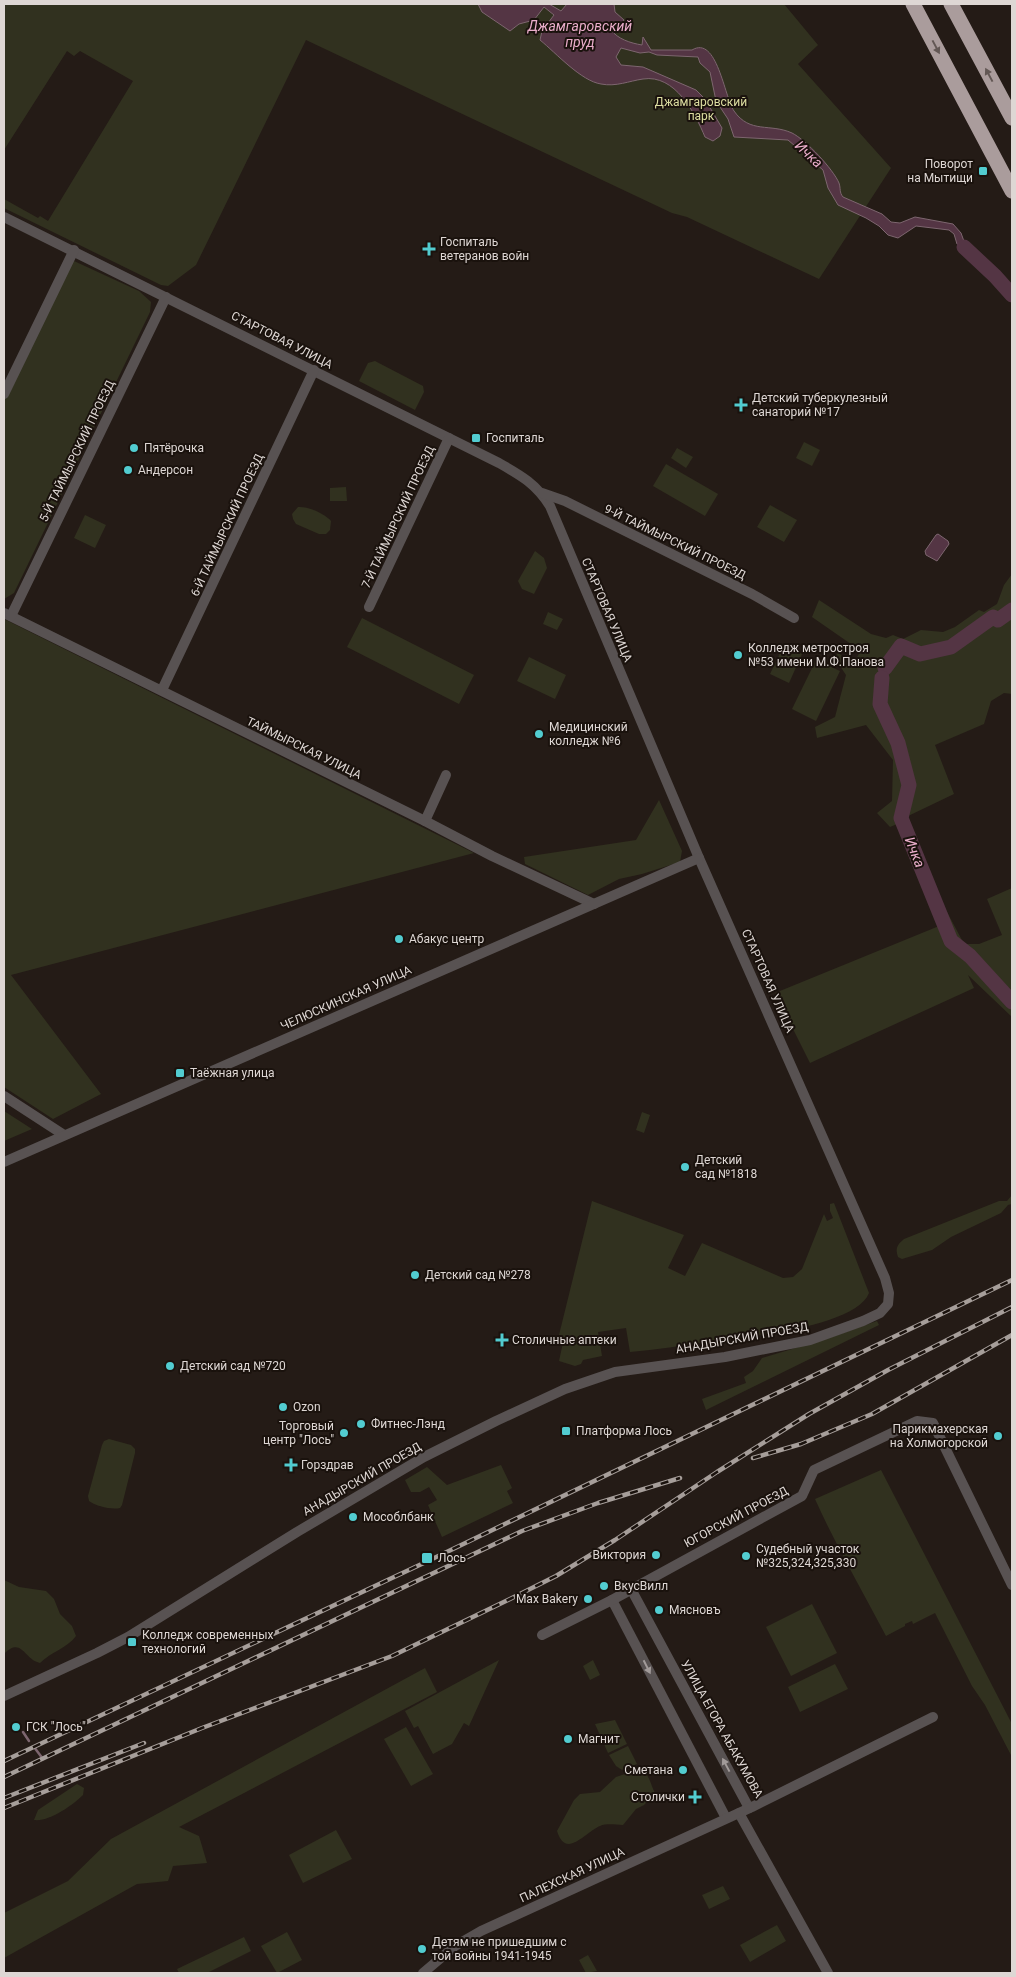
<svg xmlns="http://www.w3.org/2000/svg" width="1016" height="1977" font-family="Roboto,sans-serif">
  <rect width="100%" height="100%" fill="#241b16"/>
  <!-- green -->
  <g fill="#31311f">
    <polygon points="4,4 784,4 818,45 798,64 891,168 819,279 687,217 672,213 306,40 196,265 168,286 161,285 4,208 4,199 38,218 40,216 48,221 133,81 80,51 74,56 67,51 4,150"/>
    <polygon points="74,261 139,291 151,302 150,312 14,593 4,599 4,400 71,263"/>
    <polygon points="375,361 423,386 424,392 415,410 359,381 368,363"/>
    <polygon points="804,442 820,450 812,466 796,458"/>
    <polygon points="677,448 693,457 686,468 671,458"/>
    <polygon points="666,464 718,494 705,516 653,486"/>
    <polygon points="346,487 347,501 330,501 330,488"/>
    <polygon points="770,505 797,520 784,542 757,527"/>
    <path d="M298,507C308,506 325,514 331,521L330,530L326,534H319L296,524L293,519L292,514Z"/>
    <polygon points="85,515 106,525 95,548 74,538"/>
    <polygon points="535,551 544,558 547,568 534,594 522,589 518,581"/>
    <polygon points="1012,574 1012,694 1004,693 991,701 984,724 935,745 954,794 906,817 938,895 964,944 979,944 1002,935 987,899 1012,888 1012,1017 968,975 974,988 810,1063 775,993 944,924 902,822 890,827 877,813 892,801 893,760 866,725 817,738 815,727 835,717 846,675 834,657 838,653 853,663 861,651 812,617 819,600 871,634 886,638 893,635 903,639 921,630 943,632 955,627 979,610 984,612 997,604 1004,585"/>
    <polygon points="548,612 563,619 557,630 543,624"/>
    <polygon points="362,618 474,675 459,704 347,647"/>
    <polygon points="4,619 474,853 11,975 101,1094 53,1119 4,1087"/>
    <polygon points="784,645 802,654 789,683 770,674"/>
    <polygon points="529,657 566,675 555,699 517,681"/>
    <polygon points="816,660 840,671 816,721 792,709"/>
    <polygon points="659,800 682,851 680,862 642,874 619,879 588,895 525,864 524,857 636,840"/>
    <polygon points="4,1111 32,1129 4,1141"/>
    <polygon points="642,1112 650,1115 644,1133 636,1130"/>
    <path d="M1012,1195V1204L1008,1205L1001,1213L951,1237L932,1250L902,1259L898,1257C895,1248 897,1245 904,1239L999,1201H1007Z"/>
    <path d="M592,1201L684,1235L668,1268L685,1276L702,1243L783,1278L793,1277L802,1269L824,1214L827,1221L833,1218L830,1211V1204L834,1203L869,1293C856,1327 742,1338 709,1342C683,1345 656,1350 630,1352L626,1328L598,1332L602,1356L583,1360L581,1364L575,1366L559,1361L564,1338L559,1335Z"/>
    <polygon points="877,1321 879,1325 706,1410 702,1399 746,1383 744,1377 753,1371 762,1358 829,1338"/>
    <path d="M109,1439L131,1445L135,1449V1453L122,1505L120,1508C111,1510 96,1506 89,1501L88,1496L102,1445L104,1441Z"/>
    <polygon points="501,1465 512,1488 507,1491 513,1503 442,1537 428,1505 437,1500 429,1487 420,1492 411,1492 405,1480 427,1467 447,1485"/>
    <path d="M881,1470L1012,1724V1757L985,1705L972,1686L935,1613L913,1624L912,1621L905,1624V1626L886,1636C862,1590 836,1546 815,1499Z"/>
    <path d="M4,1580L19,1587L46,1591L54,1599L60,1614L72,1626L76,1636C67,1648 51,1652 40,1663C24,1660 22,1636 4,1654Z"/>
    <polygon points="812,1604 837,1653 791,1676 766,1627"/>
    <polygon points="499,1660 469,1726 464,1723 452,1744 433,1754 418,1726 414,1728 405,1711"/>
    <polygon points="593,1660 600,1675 590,1680 583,1666"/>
    <polygon points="835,1664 848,1689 800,1712 788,1687"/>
    <polygon points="425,1668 437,1692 179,1827 199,1836 207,1863 173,1866 168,1881 137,1884 4,1958 4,1913 68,1881 111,1839"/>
    <polygon points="615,1720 627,1744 608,1753 595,1724"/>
    <polygon points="406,1727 433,1774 411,1786 384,1739"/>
    <polygon points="628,1746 637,1764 622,1770 616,1766 609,1755"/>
    <path d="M640,1769C650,1774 650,1784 655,1793L644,1805L636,1809L623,1825C616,1825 607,1823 600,1826C585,1832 566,1860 557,1831L574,1800L580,1794L600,1792L616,1777Z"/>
    <path d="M77,1784L84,1788L83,1795C73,1805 49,1822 34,1820L38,1810Z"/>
    <polygon points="336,1830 352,1859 303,1883 289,1855"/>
    <polygon points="723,1886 730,1899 709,1909 702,1895"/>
    <polygon points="777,1925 786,1941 750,1962 740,1945"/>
    <polygon points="287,1932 302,1960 277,1973 261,1946"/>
    <polygon points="244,1937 251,1951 207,1973 179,1973 177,1969"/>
    <polygon points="588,1955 597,1971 586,1973 579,1960"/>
  </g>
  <!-- water -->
  <g fill="#543544" stroke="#7d666f">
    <path d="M478,4H549L561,11L567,4H614L615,12L624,20L619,27L611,30C618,39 630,43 642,45L643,37L651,50H692C717,35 724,96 734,111C750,134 770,123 792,133C806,140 833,169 839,183C841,189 839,192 843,197L882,214L891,222L900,223L915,217L953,224L961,233L965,244L980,260L977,262L957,244L954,234L949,230L916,226L898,238L888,235L879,226L866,218L838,205L828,188L823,170L788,140L734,137L728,119L716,101L710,72L700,63L698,57L657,55L649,52L640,53L621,48L616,57L621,65L643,67L696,90L705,99L722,128L720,136L713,141L705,137C695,113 675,74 643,79C629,81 616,87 601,84C581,81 556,53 540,40L542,31L554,15L544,7L534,20L519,24L510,31L482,12Z"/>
    <polygon points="938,534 948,541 949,544 937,561 926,555 925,551 936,535"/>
  </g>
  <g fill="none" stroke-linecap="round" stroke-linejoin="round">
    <!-- stream -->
    <g stroke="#7d666f" stroke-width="2.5">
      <polyline points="23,1732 29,1741"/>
      <polyline points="34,1747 43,1759"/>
    </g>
    <!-- river -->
    <g stroke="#543544" stroke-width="15">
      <polyline points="964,247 995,276 1012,295"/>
      <polyline points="885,668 901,646 920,654 951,647 993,617 998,620 1012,610"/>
      <polyline points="882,678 880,704 898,743 909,785 901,818 951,941 970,956 1012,1002"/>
    </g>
    <!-- minor -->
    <g stroke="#585252" stroke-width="10">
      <path d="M4,217L499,463C522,476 536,484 550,506L699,858L885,1278L889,1293L888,1304L880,1313L863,1321L810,1340L725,1357L615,1372L565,1389L496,1421L424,1457L297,1532L128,1637L97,1653L4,1696"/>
      <polyline points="4,394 74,250"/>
      <polyline points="542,493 565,501 752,594 794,618"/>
      <polyline points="369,607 449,438"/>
      <polyline points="4,613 425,821 492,856 594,904"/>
      <polyline points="11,616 166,297"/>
      <polyline points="162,690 314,370"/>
      <polyline points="425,821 446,775"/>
      <polyline points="4,1096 64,1135"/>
      <polyline points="4,1162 699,858"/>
      <polyline points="631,1589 749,1808"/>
      <polyline points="612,1600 726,1818"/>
      <polyline points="542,1635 612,1600 802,1496 814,1470 917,1421 933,1423 1012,1585"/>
      <polyline points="739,1813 828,1973"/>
      <polyline points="423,1973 455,1946 481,1931 752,1807 933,1717"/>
    </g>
    <!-- highway -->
    <g stroke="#aa9c9c" stroke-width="15">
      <polyline points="913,4 1012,191"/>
      <polyline points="951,4 1012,118"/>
    </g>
    <defs>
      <g id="rail">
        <polyline points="753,1458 801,1444 872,1414 1012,1335"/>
        <polyline points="4,1761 428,1561 1012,1280"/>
        <polyline points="4,1777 522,1531 598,1503 680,1478"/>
        <polyline points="4,1798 144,1743"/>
        <polyline points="4,1808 202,1728 392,1656 510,1599 556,1576 615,1540 717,1472 809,1414 888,1370 1012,1307"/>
      </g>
    </defs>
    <!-- rail casing -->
    <use href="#rail" stroke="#a69e9a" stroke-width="4.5"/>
    <!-- rail -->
    <use href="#rail" stroke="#1a120d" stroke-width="2.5" stroke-dasharray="8" stroke-linecap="butt"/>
  </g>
  <!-- one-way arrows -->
  <defs><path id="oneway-solid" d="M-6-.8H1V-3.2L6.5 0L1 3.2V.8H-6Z" transform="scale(1.25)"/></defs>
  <g fill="#625754">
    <use href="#oneway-solid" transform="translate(936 47) rotate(62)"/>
    <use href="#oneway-solid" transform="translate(989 75) rotate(-118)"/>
  </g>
  <g fill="#a29b9a">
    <use href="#oneway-solid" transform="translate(647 1667) rotate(63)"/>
    <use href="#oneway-solid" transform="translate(726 1765) rotate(-118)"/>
  </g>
  <!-- markers -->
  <g fill="#52ccd0" stroke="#1a120d" stroke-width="2">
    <rect x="978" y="166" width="10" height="10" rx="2.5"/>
    <path d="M426.5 241.5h5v5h5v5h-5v5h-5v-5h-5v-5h5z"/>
    <path d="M738.5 397.5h5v5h5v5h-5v5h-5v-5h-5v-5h5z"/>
    <rect x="471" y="433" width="10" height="10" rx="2.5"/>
    <circle cx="134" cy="448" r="5"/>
    <circle cx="128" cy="470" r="5"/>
    <circle cx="738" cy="655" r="5"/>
    <circle cx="539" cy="734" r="5"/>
    <circle cx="399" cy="939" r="5"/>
    <rect x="175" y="1068" width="10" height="10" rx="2.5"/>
    <circle cx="685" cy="1167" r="5"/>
    <circle cx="415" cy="1275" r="5"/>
    <path d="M499.5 1332.5h5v5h5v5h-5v5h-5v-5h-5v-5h5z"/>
    <circle cx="170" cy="1366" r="5"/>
    <circle cx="283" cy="1407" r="5"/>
    <circle cx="361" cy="1424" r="5"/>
    <rect x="561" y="1426" width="10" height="10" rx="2.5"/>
    <circle cx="344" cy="1433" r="5"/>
    <circle cx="998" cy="1436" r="5"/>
    <path d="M288.5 1457.5h5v5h5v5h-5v5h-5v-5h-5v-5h5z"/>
    <circle cx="353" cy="1517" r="5"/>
    <circle cx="656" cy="1555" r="5"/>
    <circle cx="746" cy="1556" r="5"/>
    <rect x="421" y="1552" width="12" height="12" rx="2.5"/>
    <circle cx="604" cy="1586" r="5"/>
    <circle cx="588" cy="1599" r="5"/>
    <circle cx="659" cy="1610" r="5"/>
    <rect x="127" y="1637" width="10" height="10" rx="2.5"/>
    <circle cx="16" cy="1727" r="5"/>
    <circle cx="568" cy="1739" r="5"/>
    <circle cx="683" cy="1770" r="5"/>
    <path d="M692.5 1789.5h5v5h5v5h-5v5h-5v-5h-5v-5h5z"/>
    <circle cx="422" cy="1949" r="5"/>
  </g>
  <g text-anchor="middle" stroke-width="4" stroke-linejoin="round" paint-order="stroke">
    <!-- park labels -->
    <g font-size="12" fill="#dddea1" stroke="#1a120d">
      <text x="701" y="106">Джамгаровский<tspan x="701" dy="14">парк</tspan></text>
    </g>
    <!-- poi labels -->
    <g font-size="12" fill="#ded7d4" stroke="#1a120d" text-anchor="start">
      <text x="973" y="168" text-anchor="end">Поворот<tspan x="973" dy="14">на Мытищи</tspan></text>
      <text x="440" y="246">Госпиталь<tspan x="440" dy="14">ветеранов войн</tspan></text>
      <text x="752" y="402">Детский туберкулезный<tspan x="752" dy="14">санаторий №17</tspan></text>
      <text x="486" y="442">Госпиталь</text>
      <text x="144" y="452">Пятёрочка</text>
      <text x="138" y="474">Андерсон</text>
      <text x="748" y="652">Колледж метростроя<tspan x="748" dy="14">№53 имени М.Ф.Панова</tspan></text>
      <text x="549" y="731">Медицинский<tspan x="549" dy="14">колледж №6</tspan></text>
      <text x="409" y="943">Абакус центр</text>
      <text x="190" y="1077">Таёжная улица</text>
      <text x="695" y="1164">Детский<tspan x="695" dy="14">сад №1818</tspan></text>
      <text x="425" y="1279">Детский сад №278</text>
      <text x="512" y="1344">Столичные аптеки</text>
      <text x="180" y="1370">Детский сад №720</text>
      <text x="293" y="1411">Ozon</text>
      <text x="371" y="1428">Фитнес-Лэнд</text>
      <text x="334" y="1430" text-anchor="end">Торговый<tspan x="334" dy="14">центр "Лось"</tspan></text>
      <text x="988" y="1433" text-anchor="end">Парикмахерская<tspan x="988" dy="14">на Холмогорской</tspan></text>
      <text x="576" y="1435">Платформа Лось</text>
      <text x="301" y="1469">Горздрав</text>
      <text x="363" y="1521">Мособлбанк</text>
      <text x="756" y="1553">Судебный участок<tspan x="756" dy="14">№325,324,325,330</tspan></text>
      <text x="646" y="1559" text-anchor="end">Виктория</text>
      <text x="438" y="1562">Лось</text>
      <text x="614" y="1590">ВкусВилл</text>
      <text x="578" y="1603" text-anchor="end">Max Bakery</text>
      <text x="669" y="1614">Мясновъ</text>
      <text x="142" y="1639">Колледж современных<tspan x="142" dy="14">технологий</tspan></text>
      <text x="26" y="1731">ГСК "Лось"</text>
      <text x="578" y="1743">Магнит</text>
      <text x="673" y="1774" text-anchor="end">Сметана</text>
      <text x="685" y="1801" text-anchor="end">Столички</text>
      <text x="432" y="1946">Детям не пришедшим с<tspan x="432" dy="14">той войны 1941-1945</tspan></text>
    </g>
    <!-- street labels -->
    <g font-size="12" fill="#ded7d4" stroke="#1a120d">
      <text transform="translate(282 340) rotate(27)" y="4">СТАРТОВАЯ УЛИЦА</text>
      <text transform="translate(77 451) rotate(-64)" y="4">5-Й ТАЙМЫРСКИЙ ПРОЕЗД</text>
      <text transform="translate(398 517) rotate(-65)" y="4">7-Й ТАЙМЫРСКИЙ ПРОЕЗД</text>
      <text transform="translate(227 525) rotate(-65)" y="4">6-Й ТАЙМЫРСКИЙ ПРОЕЗД</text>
      <text transform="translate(675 542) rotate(26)" y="4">9-Й ТАЙМЫРСКИЙ ПРОЕЗД</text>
      <text transform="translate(607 610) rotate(67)" y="4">СТАРТОВАЯ УЛИЦА</text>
      <text transform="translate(304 748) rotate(26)" y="4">ТАЙМЫРСКАЯ УЛИЦА</text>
      <text transform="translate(768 981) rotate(66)" y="4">СТАРТОВАЯ УЛИЦА</text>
      <text transform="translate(346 998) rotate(-24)" y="4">ЧЕЛЮСКИНСКАЯ УЛИЦА</text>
      <text transform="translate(742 1338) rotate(-10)" y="4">АНАДЫРСКИЙ ПРОЕЗД</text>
      <text transform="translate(362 1479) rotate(-30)" y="4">АНАДЫРСКИЙ ПРОЕЗД</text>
      <text transform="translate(736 1517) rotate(-28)" y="4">ЮГОРСКИЙ ПРОЕЗД</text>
      <text transform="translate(722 1729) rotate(61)" y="4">УЛИЦА ЕГОРА АБАКУМОВА</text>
      <text transform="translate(572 1875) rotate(-25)" y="4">ПАЛЕХСКАЯ УЛИЦА</text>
    </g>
    <!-- water labels -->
    <g font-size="14" font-style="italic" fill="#ebaecb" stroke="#1a120d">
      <text x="580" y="31">Джамгаровский<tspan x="580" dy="16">пруд</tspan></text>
      <text transform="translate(809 154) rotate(43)" y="5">Ичка</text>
      <text transform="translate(915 852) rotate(68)" y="5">Ичка</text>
    </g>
  </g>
  <!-- border -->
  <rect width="1016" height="1977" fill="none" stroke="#ded7d4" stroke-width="10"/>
</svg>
